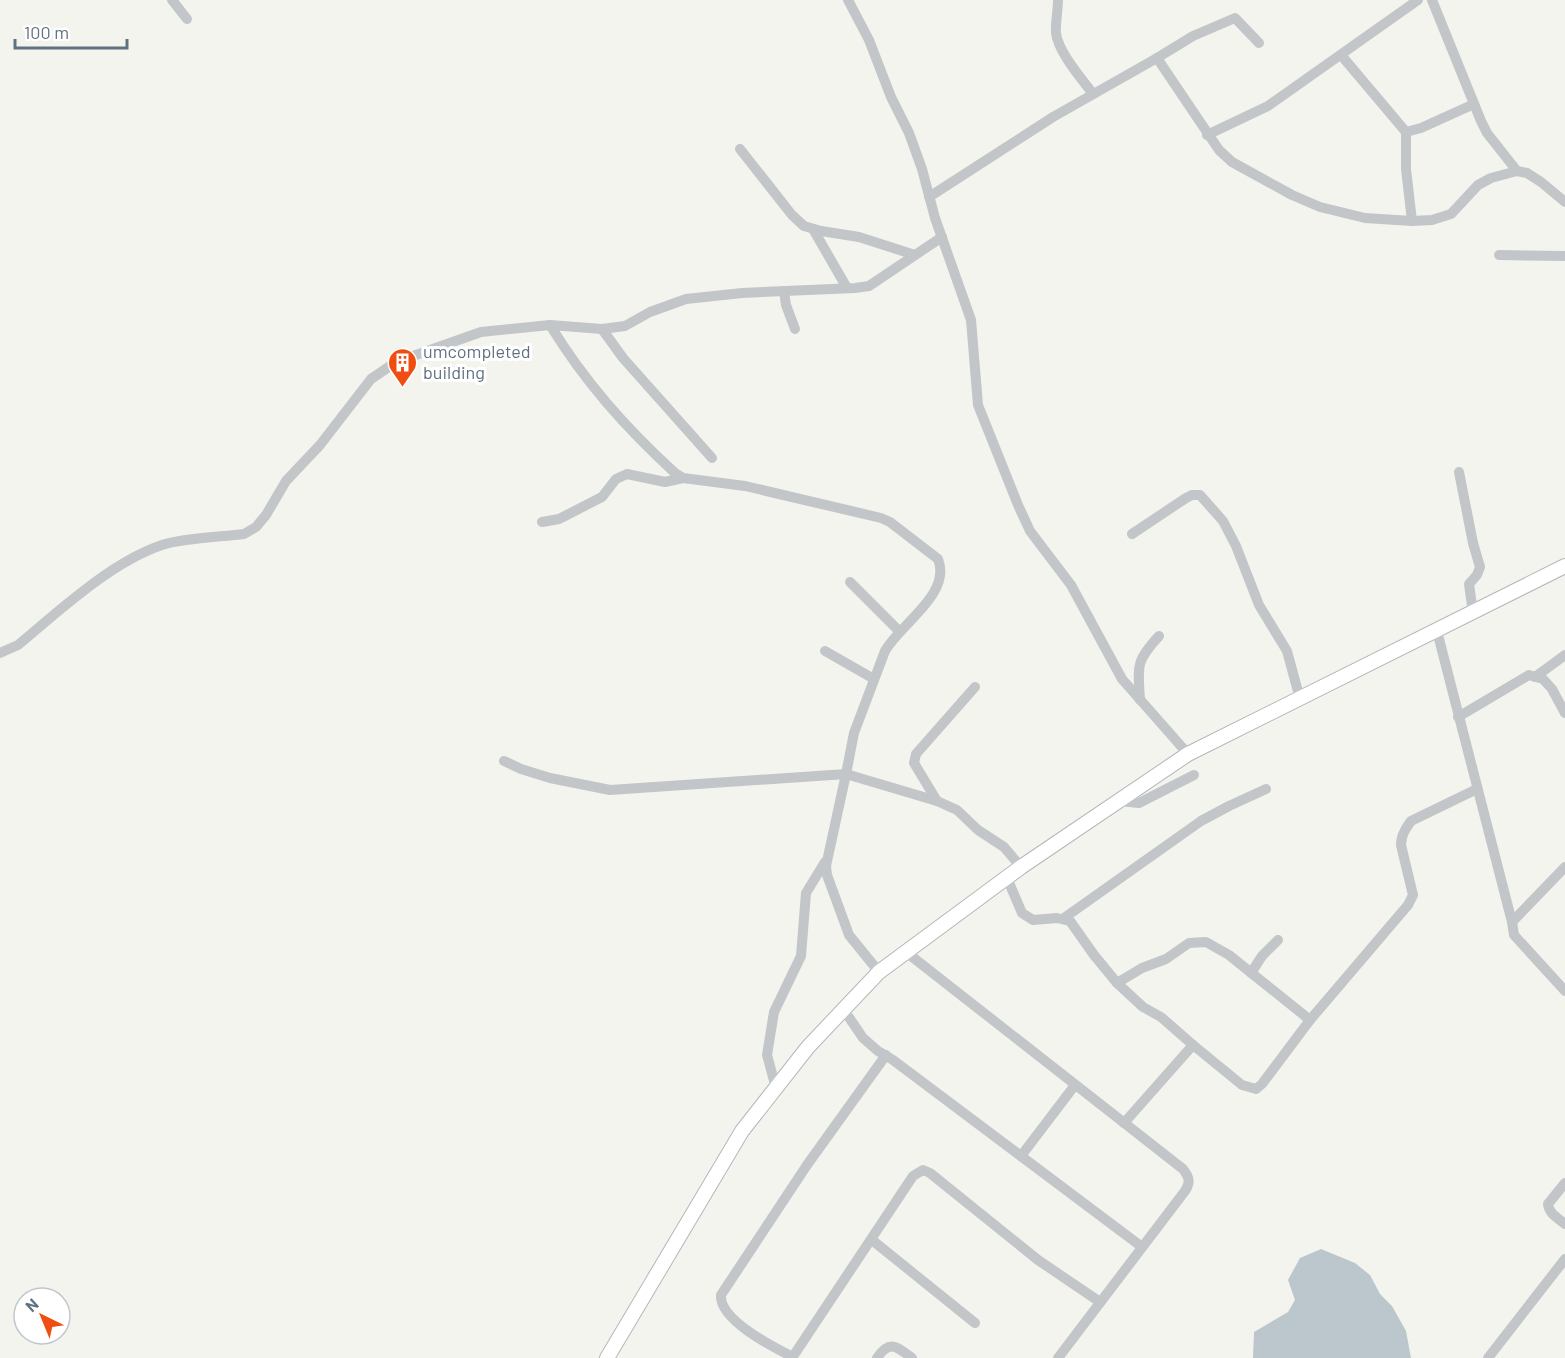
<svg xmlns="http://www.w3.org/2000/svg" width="1565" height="1358" font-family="Barlow,sans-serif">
  <rect width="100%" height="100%" fill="#f4f4ef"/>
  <!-- water -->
  <polygon fill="#bbc7cc" points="1321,1249 1355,1263 1370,1275 1380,1294 1392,1306 1406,1331 1411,1358 1253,1358 1254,1332 1288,1312 1295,1300 1288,1280 1300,1258"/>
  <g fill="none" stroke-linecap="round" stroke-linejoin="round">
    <defs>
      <polyline id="major" points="607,1358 742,1131 808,1047 879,972 1021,867 1188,754 1565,566"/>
    </defs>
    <!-- major casing -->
    <use href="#major" stroke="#b3b7bb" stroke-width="16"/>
    <!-- minor -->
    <g stroke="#c2c6c9" stroke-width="10">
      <polyline points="172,0 187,19"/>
      <polyline points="848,0 869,40 891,97 909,133 922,169 935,218 971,320 978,405 1018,505 1030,531 1071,585 1122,679 1188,754"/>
      <path d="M1058,0C1058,9 1055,27 1056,33C1058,52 1082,79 1093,94"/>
      <polyline points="1432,0 1481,121 1487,133 1517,171"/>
      <polyline points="1341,55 1406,132 1421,128 1474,104"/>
      <polyline points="1157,58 1219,150 1232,162 1292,195 1320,207 1365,218 1412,221 1432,220 1451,214 1478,185 1491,178 1517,171 1527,173 1541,182 1565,202"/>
      <polyline points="1406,132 1406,169 1412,221"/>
      <polyline points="1207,135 1268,106 1418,0"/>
      <polyline points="740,149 792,215 804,226 821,231 859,237 915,255"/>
      <polyline points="929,197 1053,117 1157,58 1193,36 1235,18 1259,43"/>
      <polyline points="813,229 847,288"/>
      <polyline points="1499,255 1565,256"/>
      <polyline points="784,291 786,305 795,329"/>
      <path d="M550,325C585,382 625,427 675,473L683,478L745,486L881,518L890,522L938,559C952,594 900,624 885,651L854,733L846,774L937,801L957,810L978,830L1004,847L1021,867"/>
      <polyline points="602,329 623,358 712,458"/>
      <polyline points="1459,472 1473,543 1480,567 1477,575 1469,584 1473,613"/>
      <polyline points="542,522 559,519 602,497 616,479 627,474 665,482 683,478"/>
      <polyline points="1132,534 1186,498 1192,495 1200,495 1223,521 1236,546 1259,605 1287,651 1300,699"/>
      <polyline points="850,582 899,631"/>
      <polyline points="1437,631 1512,922 1514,935 1565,991"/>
      <polyline points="825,651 874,679"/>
      <path d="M0,653L18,645C59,611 111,562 162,545C184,538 220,537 244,534L256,527L266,515L286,481L320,445L371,379L396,362L481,332L550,325L602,329L625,326L650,312L686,299L742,293L855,288L869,286L942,237"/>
      <polyline points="1535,677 1565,655"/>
      <path d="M1140,700C1138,666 1135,662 1159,636"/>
      <polyline points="1458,717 1529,675 1543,679 1552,689 1565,713"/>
      <polyline points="504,761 521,769 550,778 610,790 846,774 826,866 827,875 849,935 879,972"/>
      <polyline points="937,801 914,763 916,754 975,687"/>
      <polyline points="1119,801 1139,803 1194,775"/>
      <polyline points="1007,878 1022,913 1033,920 1057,918 1070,921 1094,955 1117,983 1143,1007 1161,1017 1193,1045"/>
      <polyline points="1064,918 1201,821 1229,806 1266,789"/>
      <polyline points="1512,922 1565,867"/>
      <path d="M906,952L1183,1169C1189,1177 1191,1182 1185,1191L1058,1358"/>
      <polyline points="1251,973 1262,956 1278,940"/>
      <polyline points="1117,983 1142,968 1166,959 1189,943 1206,942 1229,955 1310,1020"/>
      <polyline points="844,1010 863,1038 878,1051 893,1060 1142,1247"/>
      <polyline points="776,1088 767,1055 774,1012 801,956 806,893 825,862"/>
      <path d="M1124,1123L1193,1045L1242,1085L1256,1089L1262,1084L1310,1020L1408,905L1413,895L1401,845C1401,835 1406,828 1411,821L1477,789"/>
      <polyline points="1021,1156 1075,1085"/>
      <path d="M1565,1183L1548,1204C1549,1214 1558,1218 1565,1224"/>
      <polyline points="872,1240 975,1323"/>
      <path d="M793,1357C773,1347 719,1320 721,1295L807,1165L886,1055"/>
      <polyline points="792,1358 913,1176 923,1170 930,1173 1038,1260 1100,1302"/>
      <path d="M877,1358C890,1339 897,1347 912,1358"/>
      <polyline points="1488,1358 1565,1259"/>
    </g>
    <!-- major -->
    <use href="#major" stroke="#fff" stroke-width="14"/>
  </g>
  <!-- icons -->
  <defs>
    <symbol id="building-pin" viewBox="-11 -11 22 30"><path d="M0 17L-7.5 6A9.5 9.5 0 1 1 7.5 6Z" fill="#f04d13" stroke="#fff"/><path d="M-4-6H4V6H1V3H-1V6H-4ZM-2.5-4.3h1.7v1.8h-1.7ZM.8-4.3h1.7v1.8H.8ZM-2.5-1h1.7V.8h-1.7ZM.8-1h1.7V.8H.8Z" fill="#fff"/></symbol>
  </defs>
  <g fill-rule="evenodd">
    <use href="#building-pin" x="386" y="346" width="33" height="45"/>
  </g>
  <g text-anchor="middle" stroke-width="6" stroke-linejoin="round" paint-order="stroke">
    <!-- poi labels -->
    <g font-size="18" fill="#607282" stroke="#fff" text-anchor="start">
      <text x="423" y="358">umcompleted<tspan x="423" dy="21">building</tspan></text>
    </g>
  </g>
  <!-- north arrow -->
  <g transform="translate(42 1316) rotate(317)"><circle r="28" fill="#ffffff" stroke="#bfc7cd" stroke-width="1.5"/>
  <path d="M0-4.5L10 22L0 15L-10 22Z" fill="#f04d13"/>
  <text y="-9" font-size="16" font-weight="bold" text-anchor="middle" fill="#607282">N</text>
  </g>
  <!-- scale -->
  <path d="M15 39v9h112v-9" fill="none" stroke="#607282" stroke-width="3"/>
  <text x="24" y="39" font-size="18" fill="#607282" stroke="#ffffff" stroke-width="4.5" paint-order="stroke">100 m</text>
</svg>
